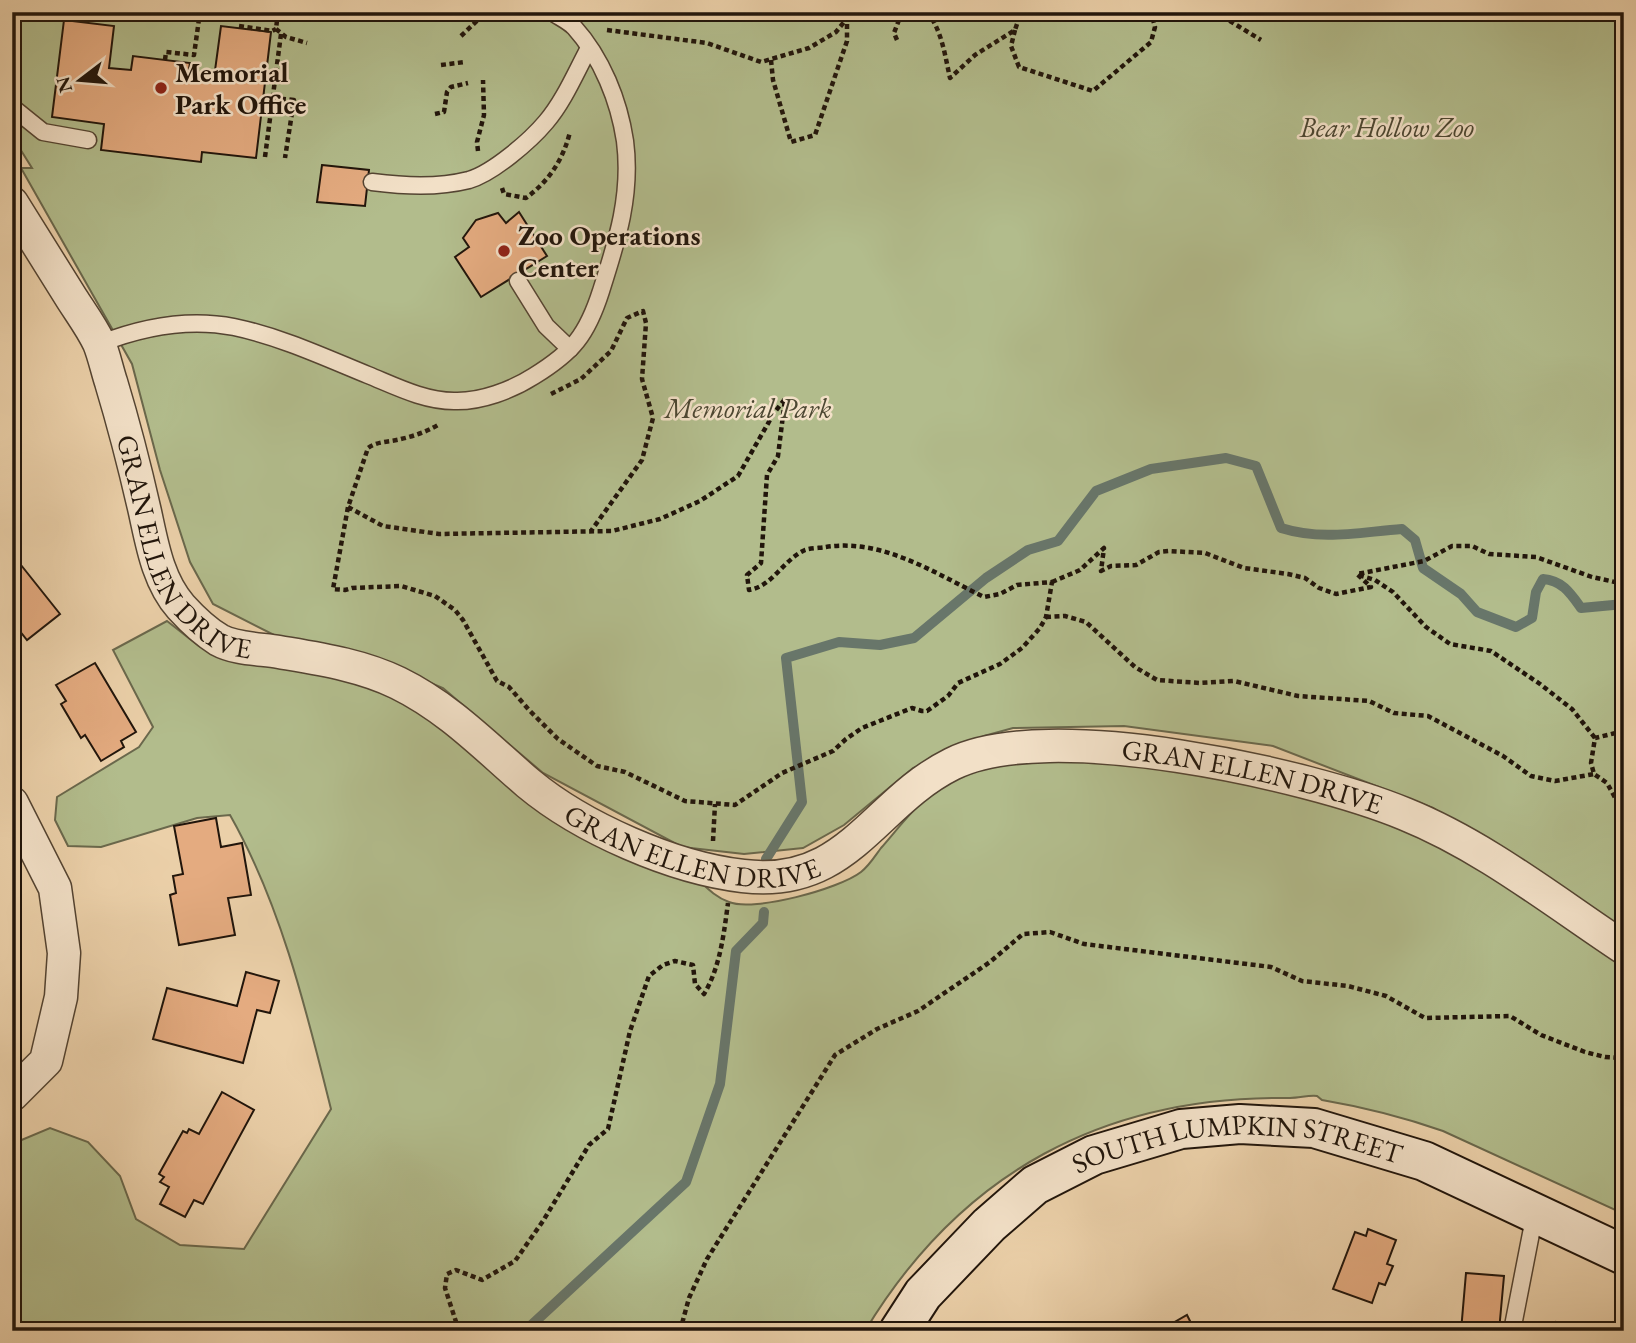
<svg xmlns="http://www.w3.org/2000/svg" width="1636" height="1343" font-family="'EB Garamond',serif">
  <rect width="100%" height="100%" fill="#ebd0a9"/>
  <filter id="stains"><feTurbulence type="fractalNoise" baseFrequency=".00286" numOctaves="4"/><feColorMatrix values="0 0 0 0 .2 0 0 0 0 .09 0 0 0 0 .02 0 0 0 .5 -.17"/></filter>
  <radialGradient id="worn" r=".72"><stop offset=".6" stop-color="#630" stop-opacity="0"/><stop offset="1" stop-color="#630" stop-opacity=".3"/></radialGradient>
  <!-- green -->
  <g fill="#b2bc8c" stroke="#6a684c" stroke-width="2">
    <polygon points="12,12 1624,12 1624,931 1433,808 1273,746 1124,726 1013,728 984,736 913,768 844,825 803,848 744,854 682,847 543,773 443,688 369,657 284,640 213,604 190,562 160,470 132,364 21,168 32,168 12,136"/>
    <path d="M167,621L199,646L219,652L360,683L401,699L695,877C706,887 715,897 729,902C754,912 839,889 861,872C869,866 875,856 881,848C904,822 929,786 963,775C1060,743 1185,769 1282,791C1325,801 1369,811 1409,830C1485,866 1555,916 1624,965V1214L1443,1131C1403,1117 1363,1107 1322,1100L1317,1096C1308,1095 1300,1098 1290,1098C1105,1095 961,1172 865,1331H12V1144L50,1128L88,1142L120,1176L136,1219L180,1245L244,1249L331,1109C306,1009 281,905 230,815L197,818L101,847L68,846L55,820L57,797L139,747L153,727L113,650Z"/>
  </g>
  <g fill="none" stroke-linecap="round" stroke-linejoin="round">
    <!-- stream -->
    <g stroke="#68766a" stroke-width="10">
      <path d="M766,859L802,802L786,658L839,642L880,645L914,638L986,578L1028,550L1058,541L1096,491L1151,469L1226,458L1256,466L1281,528C1323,541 1360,532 1402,529L1415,540L1423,568L1461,594L1477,612L1516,627L1532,618L1536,592L1543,579C1562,580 1571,594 1581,608L1624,604"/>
      <polyline points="525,1331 686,1182 720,1084 736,951 763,923 764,912"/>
    </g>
  </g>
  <!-- building -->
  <g fill="#e4ab80" stroke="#21150b" stroke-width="2">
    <polygon points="64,20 114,26 109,68 131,70 133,56 190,63 188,75 214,78 221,26 271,32 256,158 202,152 201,162 101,150 104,124 52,117"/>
    <polygon points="322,165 369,170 365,206 317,202"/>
    <polygon points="519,212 547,256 481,297 455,257 469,247 463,238 476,220 498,213 506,223"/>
    <polygon points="17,560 60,614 27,640 15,625 12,627 12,564"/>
    <polygon points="95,663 136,732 121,741 124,747 101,761 85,735 81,738 61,704 66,701 56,685"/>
    <polygon points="216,818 221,847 242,843 251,895 228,898 235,935 179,945 170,895 176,893 173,876 183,874 174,826"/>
    <polygon points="246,972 279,981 270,1013 257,1010 243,1063 153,1039 167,988 237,1006"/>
    <polygon points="222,1092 254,1110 203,1204 194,1200 185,1217 160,1204 169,1187 160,1182 164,1177 159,1174 183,1131 187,1133 189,1129 199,1134"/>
    <polygon points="1368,1229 1396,1240 1387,1264 1393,1266 1385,1285 1379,1283 1372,1303 1333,1289 1355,1232 1366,1236"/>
    <polygon points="1466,1273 1504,1276 1499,1331 1461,1331"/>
    <polygon points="1187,1315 1195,1331 1159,1331"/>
    <polygon points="1556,1322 1582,1331 1553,1331"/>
  </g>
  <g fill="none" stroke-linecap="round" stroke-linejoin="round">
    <defs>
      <g id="service">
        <polyline points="12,107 43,132 88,140"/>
        <path d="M372,182C404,186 437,188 469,180C493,173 530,141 546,122C564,101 576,72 589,48"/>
        <polyline points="518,281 546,326 570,349"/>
        <path d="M99,344C142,327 188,318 234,327C281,337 324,357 368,375C395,386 424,401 454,401C481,402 512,390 534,376C573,352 587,335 601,291C617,241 632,195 625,141C619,101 602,58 574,27C568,21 559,17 552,12"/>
        <polyline points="1512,1331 1535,1213"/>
      </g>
      <g id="minor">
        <path id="s1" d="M12,203C32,235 52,267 72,299C81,313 92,328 99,343C104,355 107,370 111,382C124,425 135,468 145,512C152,544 158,581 181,607C191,618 206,632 219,640C235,649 261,649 279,652C320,659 361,665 398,683C449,708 486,747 528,783C582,828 673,868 743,876C848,889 873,803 952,764C1047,716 1308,774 1405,814C1484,846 1553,901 1624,948"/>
        <polyline points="12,803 55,888 64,953 61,997 46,1061 12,1095"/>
      </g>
      <g id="secondary">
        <path id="s2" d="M899,1331L923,1294L989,1225L1035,1185L1094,1155L1181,1129L1240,1124L1314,1128L1424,1161L1624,1255"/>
      </g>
    </defs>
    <!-- service casing -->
    <use href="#service" stroke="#544432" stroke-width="19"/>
    <!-- minor casing -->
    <use href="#minor" stroke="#544432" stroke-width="35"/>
    <!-- secondary casing -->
    <use href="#secondary" stroke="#21150b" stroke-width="42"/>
    <!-- path -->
    <g stroke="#21150b" stroke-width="4.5" stroke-dasharray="5 3.5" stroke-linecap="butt">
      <polyline points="82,12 101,15 109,12"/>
      <polyline points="278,12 276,29 286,37 307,43"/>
      <path d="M927,12C942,30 945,56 950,78L975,55L1015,30L1021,12"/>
      <polyline points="1215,12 1261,40"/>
      <polyline points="239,26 272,31 276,29"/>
      <polyline points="607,30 707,43 761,62 809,48 836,32 852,12"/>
      <polyline points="1015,30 1011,46 1019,67 1093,91 1151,42 1155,27 1151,12"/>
      <polyline points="461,36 482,16"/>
      <polyline points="897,40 894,33 902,12"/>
      <polyline points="165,60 166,52 194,55 200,12"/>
      <polyline points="771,60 773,80 791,142 815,135 847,41 847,20"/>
      <polyline points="441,65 465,62"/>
      <polyline points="264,97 294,100 285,158"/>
      <polyline points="435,114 444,112 447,92 451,87 468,83"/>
      <polyline points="478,151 477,142 484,115 483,80"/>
      <polyline points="265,157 281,34"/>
      <path d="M502,188L504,194L526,198C549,181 563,160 570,132"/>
      <polyline points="551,394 581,379 611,351 627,318 643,311 646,323 642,379 653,418 642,460 591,531"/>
      <path d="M348,507L383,526L439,534L612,531L660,519L700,501L738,476L774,413L785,399L778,456L767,475L761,563L747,575L749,590C773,586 783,560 805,550C811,548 820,548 826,547C883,538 936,574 984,597L1000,594L1017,585L1052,582L1046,617L1040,628L1022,648L1000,664L958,683L948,696L927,711H922L912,708L862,728L846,739L833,751L782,773L735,805L685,801L625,772L597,766L558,739L530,711L509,687L497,681L463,620L455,610L435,596L401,586L352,588L345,590L333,589L348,507L368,448C377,441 390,442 401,439C414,436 426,432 438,425"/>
      <polyline points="1359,575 1375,580 1393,592 1426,627 1450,644 1491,651 1540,684 1572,709 1595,738"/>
      <polyline points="1052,582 1080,570 1104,548 1101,571 1111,566 1136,565 1159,552 1169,551 1205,553 1244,568 1288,574 1305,578 1319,588 1336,594 1371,587 1357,574 1424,561 1452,546 1472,546 1489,554 1536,557 1592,577 1624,584"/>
      <polyline points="1046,617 1065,616 1086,622 1135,667 1157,680 1200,683 1234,681 1298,696 1369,701 1394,713 1428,716 1503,756 1531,776 1555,781 1594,774"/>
      <polyline points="1624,731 1595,738 1591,763 1594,774 1607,783 1624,814"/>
      <polyline points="713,841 715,804"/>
      <path d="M459,1331L445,1288L447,1274L456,1270L482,1280L515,1261L543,1221L589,1145L608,1129L630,1031L649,976L663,965L675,961L693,965L695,984L704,994C720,968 724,933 728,903"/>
      <polyline points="680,1331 689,1298 707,1259 835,1055 877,1029 918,1011 990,962 1023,934 1050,932 1084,944 1271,967 1302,981 1348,986 1386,996 1425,1018 1510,1016 1541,1035 1585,1052 1605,1057 1624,1058"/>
    </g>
    <!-- service -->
    <use href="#service" stroke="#f2e0c7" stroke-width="16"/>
    <!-- minor -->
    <use href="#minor" stroke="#f2e0c7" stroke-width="32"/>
    <!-- secondary -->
    <use href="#secondary" stroke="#f2e0c7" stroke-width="38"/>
  </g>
  <!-- markers -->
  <g fill="#8f2418" stroke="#f2e0c7" stroke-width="2.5">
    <circle cx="161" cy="88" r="7"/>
    <circle cx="504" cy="251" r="7"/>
  </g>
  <g text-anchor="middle" stroke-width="5" stroke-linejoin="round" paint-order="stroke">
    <!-- poi labels -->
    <g font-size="28" font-weight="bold" fill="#21150b" stroke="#f2e0c7" text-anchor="start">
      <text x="175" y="82">Memorial<tspan x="175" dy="32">Park Office</tspan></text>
      <text x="518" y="245">Zoo Operations<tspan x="518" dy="32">Center</tspan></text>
    </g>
    <!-- park labels -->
    <g font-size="28" font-style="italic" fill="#4c4732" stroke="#f2e0c7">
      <text x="1387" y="137">Bear Hollow Zoo</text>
      <text x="748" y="418">Memorial Park</text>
    </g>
    <!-- street labels -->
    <g font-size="28" fill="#21150b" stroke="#f2e0c7">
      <text dy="10" stroke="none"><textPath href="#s1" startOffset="394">GRAN ELLEN DRIVE</textPath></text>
      <text dy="10" stroke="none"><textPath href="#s1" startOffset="1631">GRAN ELLEN DRIVE</textPath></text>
      <text dy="10" stroke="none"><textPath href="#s1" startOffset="1024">GRAN ELLEN DRIVE</textPath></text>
      <text dy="10" stroke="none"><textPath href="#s2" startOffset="413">SOUTH LUMPKIN STREET</textPath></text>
    </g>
  </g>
  <!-- margin -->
  <rect width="1636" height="1343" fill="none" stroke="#ebd0a9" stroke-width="42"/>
  <rect x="14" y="14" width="1608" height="1315" fill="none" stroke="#21150b" stroke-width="3.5"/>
  <rect x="21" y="21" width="1594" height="1301" fill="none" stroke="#21150b" stroke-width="2"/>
  <!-- north arrow -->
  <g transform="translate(80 80) rotate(254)" stroke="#f2e0c7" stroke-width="5" paint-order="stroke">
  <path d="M0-5L12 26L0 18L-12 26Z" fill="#21150b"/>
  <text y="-10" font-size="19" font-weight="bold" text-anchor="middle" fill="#21150b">N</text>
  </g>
  <rect width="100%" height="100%" filter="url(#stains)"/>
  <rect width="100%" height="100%" fill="url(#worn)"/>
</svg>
